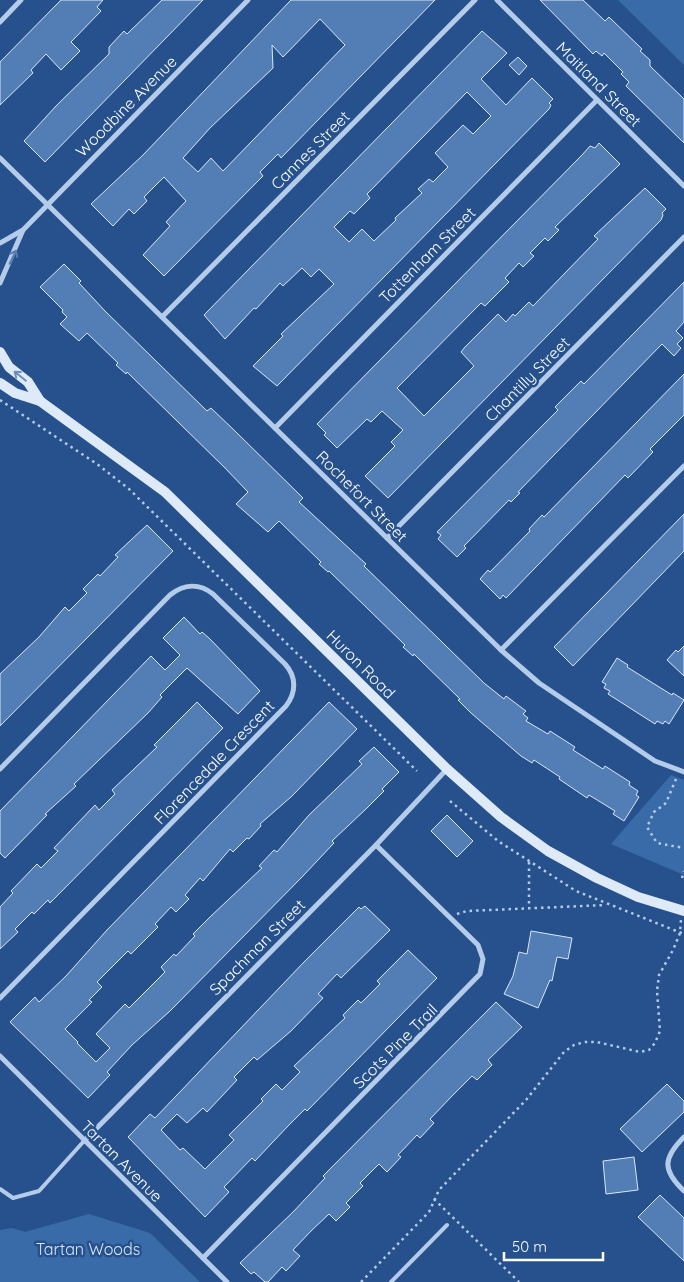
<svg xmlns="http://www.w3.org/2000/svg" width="684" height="1282" font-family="Quicksand,sans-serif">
  <rect width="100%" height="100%" fill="#26518c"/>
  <!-- green -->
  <g fill="#3a6ba9">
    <polygon points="618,0 684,0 684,65"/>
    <polygon points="671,775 684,780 684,875 611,844"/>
    <polygon points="89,1214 150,1233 200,1282 0,1282 0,1230 12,1228 25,1232"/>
  </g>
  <!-- building -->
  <g fill="#527db5" stroke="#d9e7f8" fill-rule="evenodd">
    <polygon points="61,0 103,0 97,7 101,11 71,42 80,51 61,70 46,54 31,70 33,73 0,105 0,62"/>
    <polygon points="162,0 203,0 45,162 24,141 56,106 109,54 109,47 124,31 127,34"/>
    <path d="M291,0H435L281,158L278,154L260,172L263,176L164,276L143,255L170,226L166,222L186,201L164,177L144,197L147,201L134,214L129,209L113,226L91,204L143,155ZM320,19L345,45L223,171L211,158L198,172L183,158L210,128L273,68L272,45L283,57Z"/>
    <polygon points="540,0 583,0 605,21 609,17 642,49 640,51 650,60 650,66 684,99 684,143 626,86 629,82 621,74 623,72 604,53 602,56 596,51 593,54"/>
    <path d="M482,31L507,53L481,79L506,105L532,78L553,99L549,103L551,105L549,109L277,386L253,366L283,336L281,334L334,284L319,269L311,277L302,268L283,286L280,283L256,309L254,308L225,339L204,315ZM467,92L491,116L473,134L463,125L435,153L448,167L433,182L429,179L418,189L422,193L395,218L396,220L374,241L362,229L349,242L334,227L350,211L354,214L370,198L367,194Z"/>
    <polygon points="518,57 527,66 519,75 509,65"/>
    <polygon points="599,143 620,164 555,227 559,230 548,241 545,238 530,253 534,256 523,267 519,263 505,278 509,282 485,306 481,303 397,388 424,416 474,366 461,352 465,347 498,314 506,322 513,314 515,316 529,302 533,306 598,239 594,236 645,188 666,209 662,213 663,215 661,220 388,498 365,476 395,446 391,442 403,430 382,411 371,422 367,419 337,448 324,435 326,433 317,424 582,155 590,146 595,148"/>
    <polygon points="64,264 81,281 79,283 105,311 207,411 211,408 236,432 303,498 299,502 366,564 364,566 484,683 504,699 506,696 526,711 523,714 528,718 526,721 548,734 550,731 575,747 573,750 603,769 605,766 630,782 629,785 638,791 636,795 639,797 624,821 613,814 615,811 589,795 587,798 559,779 560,777 534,760 532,763 521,756 471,713 458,700 460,699 414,654 413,656 403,647 405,645 329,571 328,572 319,564 321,562 279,521 268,532 236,504 248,492 225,468 127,372 126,374 116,365 118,363 87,333 79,341 60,324 67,317 62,312 63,310 40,287"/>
    <polygon points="684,282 684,322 676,331 683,338 677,344 681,348 674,356 662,344 518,492 520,493 511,502 509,500 464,546 466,548 457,557 438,539 441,535 437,532 558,410 555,407 581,381 584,384"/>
    <polygon points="684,374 684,415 650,449 653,452 628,478 625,475 506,598 503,595 500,599 480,579 488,570 490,572 530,531 529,529 542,515 544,517"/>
    <polygon points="684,514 684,551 573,666 554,647"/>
    <polygon points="147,525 173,551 0,726 0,674 39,637 65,607 69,611 87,593 83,589 98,574 100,576 118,557 115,555"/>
    <polygon points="184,617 200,634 202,632 210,639 260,691 238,714 187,668 160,695 162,697 148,713 74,784 76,786 45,814 47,815 5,858 0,853 0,811 151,656 165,670 180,655 163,638"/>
    <polygon points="684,646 684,676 667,660 676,650 678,652"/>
    <polygon points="617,658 628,665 627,667 672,695 673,693 684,700 669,724 665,721 663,724 657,721 655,724 608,694 610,691 604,688 606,684 602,682"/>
    <polygon points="197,702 223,728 50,903 48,900 34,914 32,912 15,929 18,932 0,949 0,907 13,893 11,891 37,864 41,868 58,851 54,848 95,805 99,810 115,794 112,790 157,747 154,745"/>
    <polygon points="329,702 357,729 292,796 260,824 261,826 249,839 247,838 233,852 230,849 203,881 200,878 185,895 189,899 176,912 171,907 155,924 158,927 131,954 128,951 97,982 102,987 89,1000 92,1002 65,1029 78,1042 77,1043 96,1062 110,1048 96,1034 125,1004 129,1008 165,972 161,967 174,954 176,956 195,936 193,934 210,917 262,868 259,866 274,850 277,852 309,815 362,764 359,761 374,747 399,772 382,789 384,791 367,808 332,841 334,843 302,877 170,1011 132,1045 107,1072 110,1075 88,1098 10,1022 35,997 39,1002 66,976 107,930"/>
    <polygon points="447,815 473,841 457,857 431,831"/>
    <polygon points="365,906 390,930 341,978 337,974 318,994 323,998 291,1031 257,1060 254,1057 234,1077 237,1080 207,1112 203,1108 187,1123 177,1114 161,1130 180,1150 183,1148 205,1169 234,1140 229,1135 263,1101 261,1099 276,1084 282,1090 300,1072 294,1066 345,1018 343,1015 358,1000 361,1003 380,984 377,981 408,950 437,978 307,1111 305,1109 288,1126 255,1161 252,1158 224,1187 229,1192 205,1217 128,1137 150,1114 155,1118 304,962 359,907 361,909"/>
    <polygon points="531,931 572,938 568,959 557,957 552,981 550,980 538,1008 504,994 513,976 519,952 527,954"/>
    <polygon points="496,1002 522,1027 488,1060 492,1065 477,1080 472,1076 452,1096 430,1119 434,1123 420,1138 417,1135 398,1155 401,1157 387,1172 379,1164 360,1183 363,1186 346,1203 350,1207 336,1221 329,1214 311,1231 293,1250 300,1256 286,1271 282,1267 268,1282 265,1282 254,1272 251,1274 240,1263 293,1212 325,1178 323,1176"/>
    <polygon points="667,1084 684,1101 684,1112 642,1152 620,1129"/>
    <polygon points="634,1157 638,1190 606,1194 603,1161"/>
    <polygon points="660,1195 684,1218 684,1261 638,1217"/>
  </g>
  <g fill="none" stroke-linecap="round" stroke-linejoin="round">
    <!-- path -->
    <g stroke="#b4ccea" stroke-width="2.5" stroke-dasharray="2.5 4" stroke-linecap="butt">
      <polyline points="0,400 97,464 129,489 417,771"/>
      <polyline points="676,779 666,803 654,812 647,827 657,843 684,848"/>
      <polyline points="450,801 498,841 576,891 684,934"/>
      <polyline points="529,862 529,907"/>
      <polyline points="682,878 684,871"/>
      <polyline points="457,914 467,911 606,905"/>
      <polyline points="434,1199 519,1282"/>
      <polyline points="361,1282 429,1212 439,1190 526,1100 564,1052 574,1045 585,1042 597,1042 640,1052 649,1050 655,1043 660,1031 657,991 659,975 673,950 680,933 681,920"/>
    </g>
    <!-- lane -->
    <g stroke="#b4ccea" stroke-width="4">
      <polyline points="0,1189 13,1198 39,1191 84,1141"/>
      <polyline points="391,1282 447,1225"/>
    </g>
    <!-- street -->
    <g stroke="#b4ccea" stroke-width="5">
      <polyline points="497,0 684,186"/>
      <polyline points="0,22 21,0"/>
      <polyline points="0,158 501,650 539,683 655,761 684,772"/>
      <polyline points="0,243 23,230 248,0"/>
      <polyline points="0,283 23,230"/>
      <polyline points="162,317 475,0"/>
      <polyline points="275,428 597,100"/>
      <polyline points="387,538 684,237"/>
      <polyline points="501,650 684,466"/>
      <path d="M0,769L170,595C184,584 199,583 213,594L285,664C297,677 296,693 286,706L0,998"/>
      <polyline points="0,1056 227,1282"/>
      <path d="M684,1137C663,1158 662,1170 684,1191"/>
      <polyline points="84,1141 376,845 447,769"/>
      <polyline points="203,1258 480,974 483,959 478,945 376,845"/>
    </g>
    <!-- secondary -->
    <g stroke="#dfeaf8" stroke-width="10">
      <polyline points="0,352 9,367 28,382 40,401"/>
      <polyline points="0,383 15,393 40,401 165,492 447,769 501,817 548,851 597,878 638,897 684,911"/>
    </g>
  </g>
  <!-- one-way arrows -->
  <defs><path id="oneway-shaft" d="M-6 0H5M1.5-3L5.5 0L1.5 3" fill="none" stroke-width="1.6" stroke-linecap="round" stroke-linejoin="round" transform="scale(1.25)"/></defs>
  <use stroke="#587cad" href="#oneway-shaft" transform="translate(13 257) rotate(-64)"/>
  <use stroke="#708eb7" href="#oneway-shaft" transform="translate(20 376) rotate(-141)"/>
  <g text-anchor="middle" stroke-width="5" stroke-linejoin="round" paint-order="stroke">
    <!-- street labels -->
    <g font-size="16" fill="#fff" stroke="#26518c">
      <text transform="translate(599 84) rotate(45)" y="6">Maitland Street</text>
      <text transform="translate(126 106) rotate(-45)" y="6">Woodbine Avenue</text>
      <text transform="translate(310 150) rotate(-45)" y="6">Cannes Street</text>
      <text transform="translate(427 255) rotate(-45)" y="6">Tottenham Street</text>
      <text transform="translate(527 379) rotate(-45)" y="6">Chantilly Street</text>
      <text transform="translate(362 496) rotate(45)" y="6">Rochefort Street</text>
      <text transform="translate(361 664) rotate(45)" y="6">Huron Road</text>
      <text transform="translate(214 762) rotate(-46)" y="6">Florencedale Crescent</text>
      <text transform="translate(257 947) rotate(-45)" y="6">Spachman Street</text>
      <text transform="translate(395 1046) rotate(-45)" y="6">Scots Pine Trail</text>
      <text transform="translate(122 1161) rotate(45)" y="6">Tartan Avenue</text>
    </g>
    <!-- park labels -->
    <g font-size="16" fill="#d9e7f8" stroke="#26518c">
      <text x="88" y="1255">Tartan Woods</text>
    </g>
  </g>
  <!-- scale -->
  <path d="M504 1252v8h99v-8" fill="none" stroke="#ffffff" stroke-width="2.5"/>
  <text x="512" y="1252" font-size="15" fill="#ffffff" stroke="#26518c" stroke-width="4" paint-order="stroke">50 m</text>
</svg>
